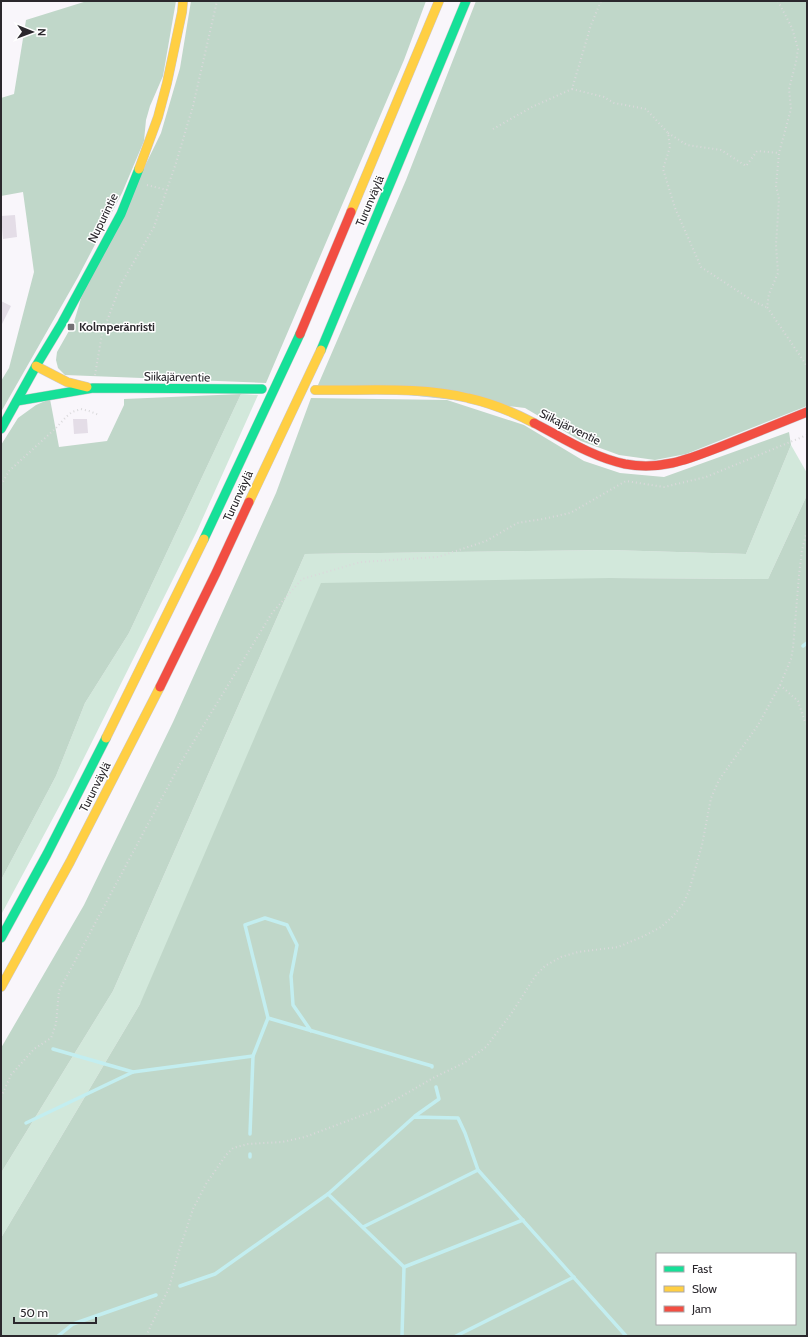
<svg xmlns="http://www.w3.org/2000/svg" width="808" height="1337" font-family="Cabin,sans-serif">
  <rect width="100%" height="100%" fill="#f9f6fb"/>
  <!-- green -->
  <g fill="#d2e8db">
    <polygon points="241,394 258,395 197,531 67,792 1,915 1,880 56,776 85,703 129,633"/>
    <polygon points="791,445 807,473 807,495 768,579 610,578 140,1004 1,1238 1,1173 113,991 305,554 609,550 746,554"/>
  </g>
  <!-- forest -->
  <g fill="#c0d7c9" fill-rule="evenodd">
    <polygon points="87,1 176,1 163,76 150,106 146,120 144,141 122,193 78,277 1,412 1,381 9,368 34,272 23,192 1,196 1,98 14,94 26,20"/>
    <polygon points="191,1 426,1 404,60 266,383 65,375 58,368 56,360 57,352 74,322 82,295 161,133 180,68"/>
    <polygon points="476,1 807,1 807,406 686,454 655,460 619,455 581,441 525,408 318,385 406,180"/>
    <polygon points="241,394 129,633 85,703 56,776 1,880 1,445 18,418 36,405 50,399 59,447 107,441 124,405 124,399"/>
    <polygon points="311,398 447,400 524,425 584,461 620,473 664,477 789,432 791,445 746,554 609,550 305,554 113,991 1,1173 1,1048 84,905 173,722 276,493"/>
    <path d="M807,495V1336H1V1238L140,1004L321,583L610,578L768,579ZM657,1254H795V1324H657Z"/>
  </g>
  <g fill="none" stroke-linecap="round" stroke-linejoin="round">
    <!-- stream -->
    <g stroke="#c3eef0" stroke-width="3.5">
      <polyline points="803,646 807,643"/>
      <polyline points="311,1031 293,1005 291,976 297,945 287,925 265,918 245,925 268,1018 432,1066 432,1067"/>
      <polyline points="53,1049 133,1072 253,1056"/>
      <polyline points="415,1116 439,1099 436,1087"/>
      <polyline points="26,1123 133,1072"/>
      <polyline points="250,1134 253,1056 268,1018"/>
      <polyline points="250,1157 250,1154"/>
      <polyline points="363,1227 478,1170"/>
      <polyline points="404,1267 523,1220"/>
      <polyline points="180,1286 215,1274 328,1194"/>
      <polyline points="58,1336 73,1324 156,1295"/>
      <polyline points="402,1336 404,1267 328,1194 414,1117 458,1118 465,1133 478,1170 626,1336"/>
      <polyline points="456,1336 574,1277"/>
    </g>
  </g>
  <!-- building -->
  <g fill="#e4dde7">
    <polygon points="15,215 17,237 3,239 1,216"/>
    <polygon points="1,301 11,306 1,326"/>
    <polygon points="73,419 87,419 88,433 74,434"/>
  </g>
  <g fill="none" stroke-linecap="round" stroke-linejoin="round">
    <defs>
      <g id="fast">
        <polyline points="321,350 466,1"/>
        <polyline points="17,401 93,388 262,389"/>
        <polyline points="1,429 36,366 62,323 121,214 139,169"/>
        <polyline points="204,539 300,334"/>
        <polyline points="1,938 47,854 106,738"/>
      </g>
      <g id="slow">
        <polyline points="139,169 158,117 167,83 182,12 183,1"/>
        <polyline points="351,212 439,1"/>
        <polyline points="36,366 67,382 87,387"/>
        <path d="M315,390C365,391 419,386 468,398C491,403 513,412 534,423"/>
        <polyline points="249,502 321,350"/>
        <polyline points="106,738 204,539"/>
        <polyline points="1,987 70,862 160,687"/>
      </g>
      <g id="jam">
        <polyline points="300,334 351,212"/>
        <path d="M534,423C563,438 592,457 625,464C663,471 691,458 725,445C753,434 780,423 807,412"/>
        <polyline points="160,687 216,573 249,502"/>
      </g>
    </defs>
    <!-- fast casing -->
    <use href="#fast" stroke="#cbc8cc" stroke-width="10"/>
    <!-- slow casing -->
    <use href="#slow" stroke="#cbc8cc" stroke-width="10"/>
    <!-- jam casing -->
    <use href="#jam" stroke="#cbc8cc" stroke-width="10"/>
    <!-- path -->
    <g stroke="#dad9db" stroke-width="2" stroke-dasharray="1 3" stroke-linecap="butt">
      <polyline points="778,1 792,28 798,49 796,62 789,89 791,109 779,153 776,186 779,199 776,245 778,273 769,294 767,307 807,366"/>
      <polyline points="572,89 604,97 614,103 646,109 668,133 670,147 663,169 675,208 701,267 753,301 766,307"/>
      <polyline points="493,129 532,107 572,89 591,25 601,1"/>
      <polyline points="668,133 687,145 721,150 746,166 757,151 779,153"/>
      <polyline points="147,185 167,190"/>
      <polyline points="95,375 102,334 121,284 154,227 176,163 193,106 217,1"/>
      <polyline points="1,485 9,471 56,428 66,417 72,412 81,409 89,411 99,415"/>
      <polyline points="780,685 798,701 805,722 807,724"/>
      <polyline points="1,1097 11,1075 34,1049 51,1038 56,1024 59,991 180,764 272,613 302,579 361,562 438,557 486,541 517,523 543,519 570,513 626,481 664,487 706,477 807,435"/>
      <polyline points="146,1336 169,1288 179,1251 193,1209 206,1184 226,1155 233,1148 248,1144 282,1142 305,1137 379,1109 435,1077 464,1063 486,1047 511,1014 536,975 545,966 561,957 578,952 618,947 644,936 661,927 672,917 683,904 689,891 702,845 711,798 719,780 758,725 780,685 791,659 793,648 799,575 802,550 807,531"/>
    </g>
    <!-- fast -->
    <use href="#fast" stroke="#16e098" stroke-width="9"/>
    <!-- slow -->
    <use href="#slow" stroke="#ffcf43" stroke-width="9"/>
    <!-- jam -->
    <use href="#jam" stroke="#f24e42" stroke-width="9"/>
  </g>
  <!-- markers -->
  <rect fill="#737075" stroke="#fff" stroke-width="1.5" x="67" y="323" width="8" height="8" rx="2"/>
  <g text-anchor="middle" stroke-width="3" stroke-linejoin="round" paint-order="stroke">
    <!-- street labels -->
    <g font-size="12" fill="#2b282d" stroke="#fff">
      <text transform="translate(370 201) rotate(-67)" y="4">Turunväylä</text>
      <text transform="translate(103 218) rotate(-64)" y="4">Nupurintie</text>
      <text transform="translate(177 377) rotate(1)" y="4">Siikajärventie</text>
      <text transform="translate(570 427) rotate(26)" y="4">Siikajärventie</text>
      <text transform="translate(238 496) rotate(-65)" y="4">Turunväylä</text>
      <text transform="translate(95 787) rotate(-63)" y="4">Turunväylä</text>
    </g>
    <!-- poi labels -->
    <g font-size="12" font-weight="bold" fill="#2b282d" stroke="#fff" text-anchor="start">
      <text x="79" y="331">Kolmperänristi</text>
    </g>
  </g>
  <!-- border -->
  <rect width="808" height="1337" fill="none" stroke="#2b282d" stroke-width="4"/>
  <!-- legend -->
  <rect x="656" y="1253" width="140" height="72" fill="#ffffff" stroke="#aaa9ab"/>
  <rect x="664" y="1266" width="20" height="6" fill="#16e098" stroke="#aaa9ab"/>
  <text x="692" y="1273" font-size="12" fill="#2b282d">Fast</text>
  <rect x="664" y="1286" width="20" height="6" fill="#ffcf43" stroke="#aaa9ab"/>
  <text x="692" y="1293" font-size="12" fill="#2b282d">Slow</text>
  <rect x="664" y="1306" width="20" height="6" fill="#f24e42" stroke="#aaa9ab"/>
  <text x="692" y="1313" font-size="12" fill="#2b282d">Jam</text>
  <!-- north arrow -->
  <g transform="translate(32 32) rotate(91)" stroke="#ffffff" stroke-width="3" paint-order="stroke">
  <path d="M0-3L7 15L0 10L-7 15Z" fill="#2b282d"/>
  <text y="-6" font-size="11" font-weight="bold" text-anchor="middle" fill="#2b282d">N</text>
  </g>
  <!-- scale -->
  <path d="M14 1317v6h82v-6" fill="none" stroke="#2b282d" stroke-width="2"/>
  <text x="20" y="1317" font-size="12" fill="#2b282d" stroke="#ffffff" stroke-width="3" paint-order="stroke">50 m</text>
</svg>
